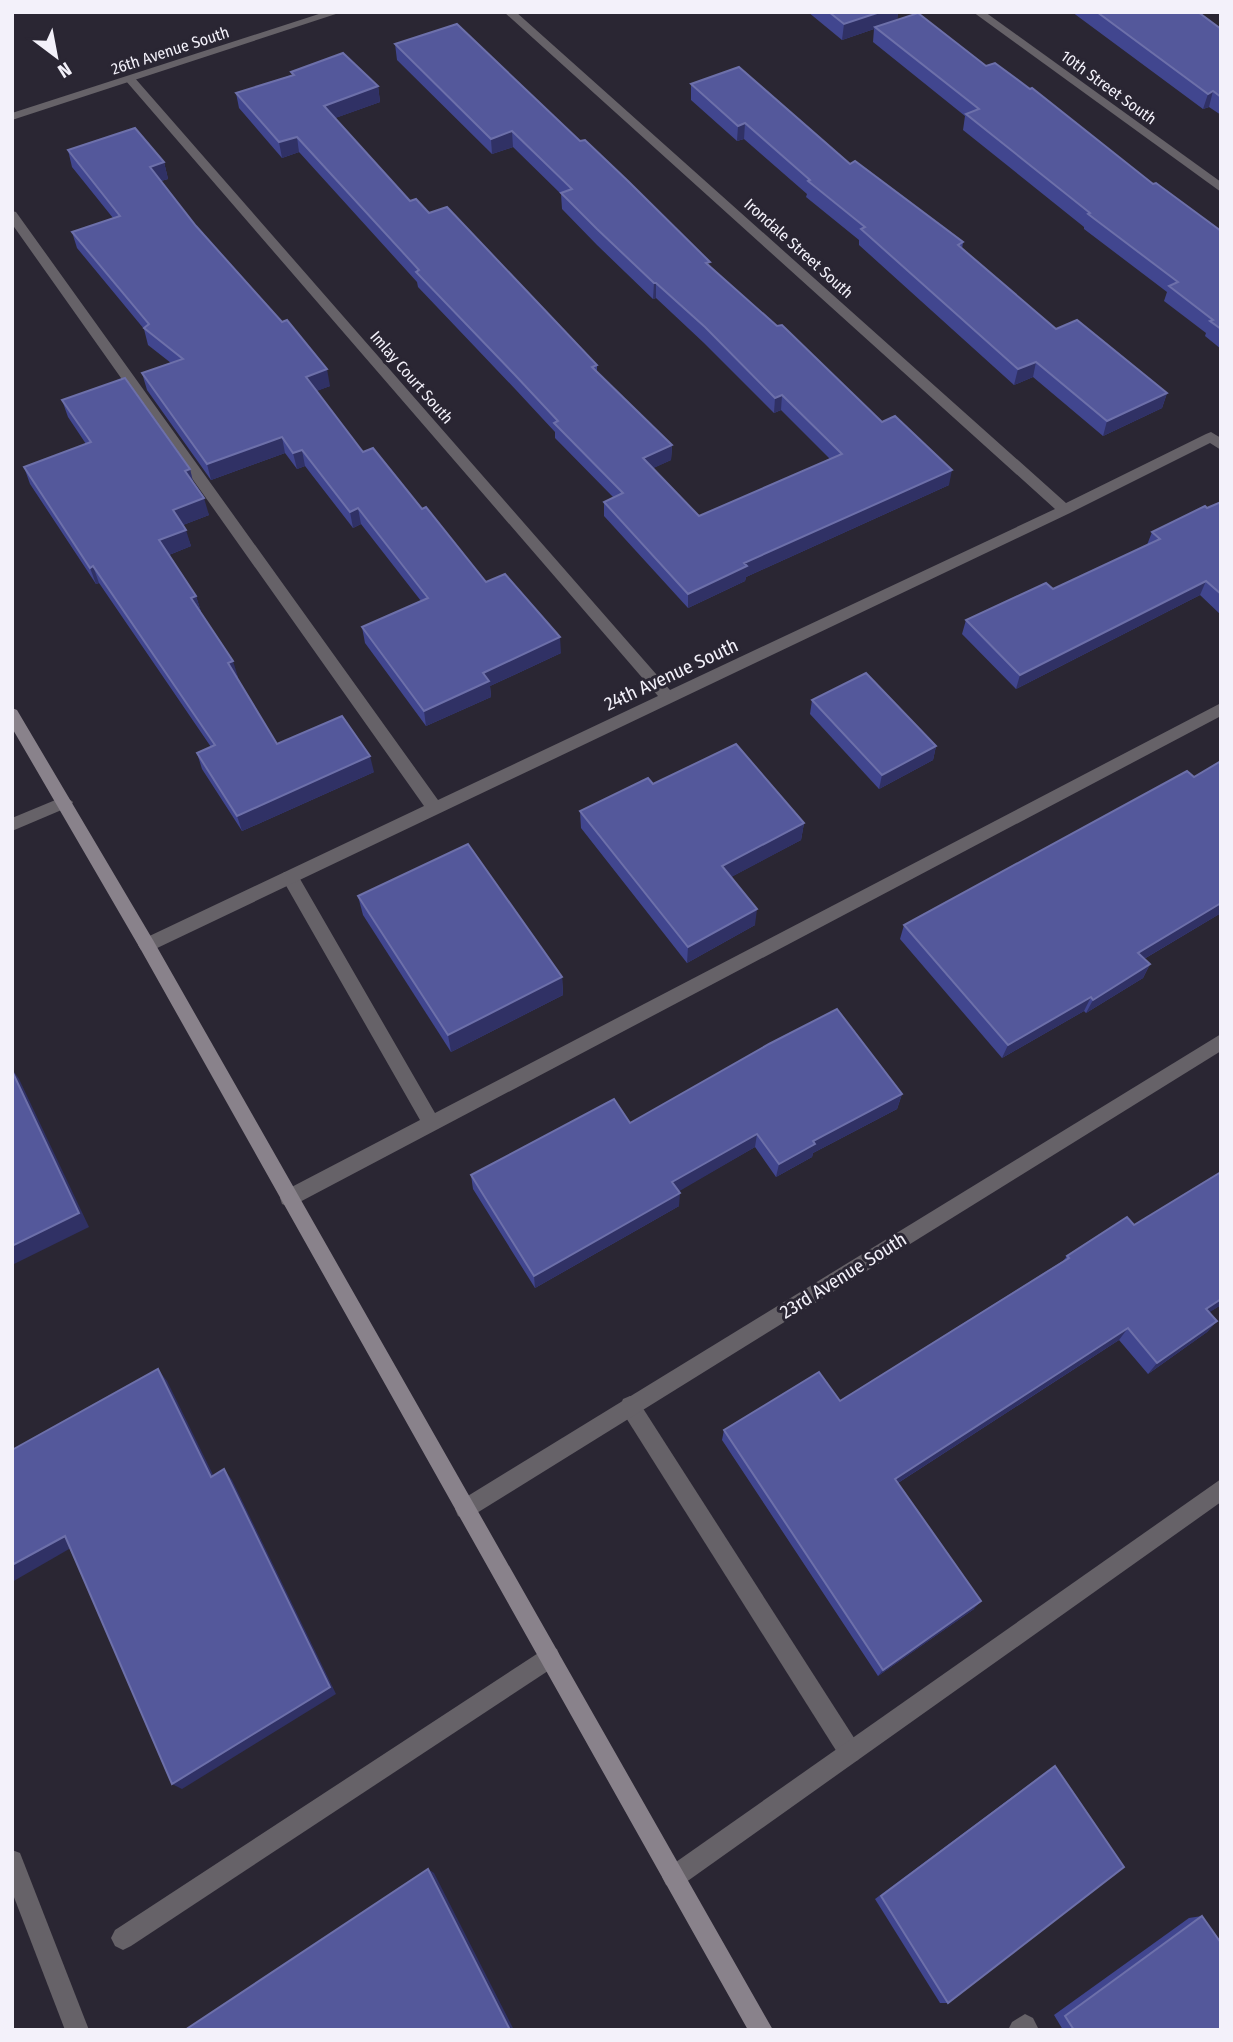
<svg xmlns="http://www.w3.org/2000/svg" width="1233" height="2042" font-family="'Fira Sans Condensed',sans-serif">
  <rect width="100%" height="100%" fill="#2a2633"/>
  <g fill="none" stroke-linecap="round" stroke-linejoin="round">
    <!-- service -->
    <g fill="#666268" fill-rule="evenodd">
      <polygon points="1221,703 1221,716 296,1204 289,1207 282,1204 280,1198 282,1192 420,1120 284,882 282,877 284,872 296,872 435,1113"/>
      <polygon points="630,1396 637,1399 858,1744 861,1752 858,1760 850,1763 842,1760 623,1413 620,1406 623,1399"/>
      <polygon points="549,1646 557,1649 560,1657 557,1665 131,1946 123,1950 115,1946 111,1938 115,1930"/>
      <polygon points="12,1850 20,1853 89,2030 65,2030 12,1892"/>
      <polygon points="1025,2014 1033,2018 1039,2030 1008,2030 1012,2022"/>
    </g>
    <!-- minor -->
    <g fill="#666268" fill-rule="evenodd">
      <polygon points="504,12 516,12 1066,503 1206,434 1211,432 1221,438 1221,450 1210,443 1070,513 153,950 141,950 138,945 141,940 424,806 12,224 12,211 16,212 438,800 658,696 126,81 126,77 134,77 670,690 1055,509"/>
      <polygon points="973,12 985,12 1221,182 1221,192"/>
      <polygon points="65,796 73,802 71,806 12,831 12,818"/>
      <polygon points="1221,1034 1221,1051 472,1516 465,1519 458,1516 455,1509 458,1502"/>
      <polygon points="1221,1479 1221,1502 682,1885 674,1889 666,1885 662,1877 666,1869"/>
    </g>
    <!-- tertiary -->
    <polygon fill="#666268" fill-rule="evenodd" points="325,12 342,12 12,120 12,113"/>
    <!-- secondary -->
    <polygon fill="#89828b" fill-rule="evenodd" points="12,708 17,710 153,940 773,2030 748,2030 141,950 12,728"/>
  </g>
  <!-- wall -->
  <g fill="#41468f">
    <polygon points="808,12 898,12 897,20 986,66 1221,231 1221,349 1205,336 1206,333 1164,301 1167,292 1084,229 1084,227 963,130 965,116 873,42 874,29 842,40"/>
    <polygon points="1072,12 1198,12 1221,29 1221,115 1209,107 1203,109"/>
    <polygon points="395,44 710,267 949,485 746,577 745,581 688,608 604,516 604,502 613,497 555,438 555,432 516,390 418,287 417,282 299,152 282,158 239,108 236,93 292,75 291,72 378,86 380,102 335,118 410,201 429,213 597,365 597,372 672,445 671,460 653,468 699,516 830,459 781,410 774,413 704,343 656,298 653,299 597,245 562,209 561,194 513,147 492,154 397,60"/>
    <polygon points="691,84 850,164 963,242 962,249 1056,329 1167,393 1162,408 1103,436 1033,377 1014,385 859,245 859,240 806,197 807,194 744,139 737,141 691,100"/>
    <polygon points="68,150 164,162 168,179 161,181 196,226 330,386 316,391 363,452 422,509 486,582 561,653 490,686 491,697 426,726 365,643 362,627 421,601 361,524 353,528 305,466 297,469 285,453 211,480 147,390 142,373 171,363 148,345 144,329 77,248 72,232 113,218 72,167"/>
    <polygon points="62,400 190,469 193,482 209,515 183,525 191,546 169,555 196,596 201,612 200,613 238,677 237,677 277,744 374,772 242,831 202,769 197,753 211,747 99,583 96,584 30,484 24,467 86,444 68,417"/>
    <polygon points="1221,502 1221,615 1200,595 1016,689 962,634 966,620 1053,589 1147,545 1152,532"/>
    <polygon points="812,700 936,746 933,760 879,789 810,714"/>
    <polygon points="1221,761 1221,913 1144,959 1150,964 1143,978 1086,1013 1084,1011 1002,1058 900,939 904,925 1194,777"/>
    <polygon points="653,784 804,823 801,840 731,877 755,925 687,963 581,828 580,811"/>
    <polygon points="358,896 562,977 563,995 451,1052 363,915"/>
    <polygon points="902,1094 897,1109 813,1153 812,1157 776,1177 755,1147 678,1191 679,1206 535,1288 473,1189 471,1175 630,1123"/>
    <polygon points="1134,1225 1221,1305 1209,1312 1217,1321 1207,1332 1148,1374 1119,1340 898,1483 974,1609 878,1676 722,1440 724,1430 840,1401 1063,1261 1067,1256"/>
    <polygon points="1055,1766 948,2003 940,2003 875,1899 1046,1772"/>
    <polygon points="1202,1916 1221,2030 1063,2030 1054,2015 1189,1918"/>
  </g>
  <!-- shaded-wall -->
  <g fill="#303165">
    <polygon points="880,12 898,12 897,21 875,27 874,29 842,40 844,24"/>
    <polygon points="378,86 380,102 327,121 324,106"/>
    <polygon points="1213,91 1209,107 1203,109 1208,94"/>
    <polygon points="745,123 744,139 737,141 738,126"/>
    <polygon points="512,131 513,147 492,154 491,139"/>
    <polygon points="297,137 299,152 282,158 279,142"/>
    <polygon points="164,162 168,179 154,183 150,167"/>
    <polygon points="654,283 656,283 656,298 653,299"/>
    <polygon points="1036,362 1033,377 1014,385 1018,369"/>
    <polygon points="327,369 330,386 309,394 306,377"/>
    <polygon points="1167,393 1162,408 1103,436 1107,421"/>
    <polygon points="782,395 781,410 774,413 775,398"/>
    <polygon points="282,437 285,453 211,480 207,464"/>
    <polygon points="672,445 671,460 643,473 643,458"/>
    <polygon points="302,450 305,466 297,469 293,453"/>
    <polygon points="190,469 194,486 185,471"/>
    <polygon points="952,470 949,485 746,577 745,581 688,608 688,594 744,563"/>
    <polygon points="204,498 209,515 178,527 173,510"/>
    <polygon points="358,508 361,524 353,528 350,512"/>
    <polygon points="186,530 191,546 164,557 159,540"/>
    <polygon points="93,566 99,583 96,584 90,568"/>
    <polygon points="1206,581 1200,595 1016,689 1020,675"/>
    <polygon points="196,596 201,612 196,615 191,598"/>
    <polygon points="560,637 561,653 490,686 491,697 426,726 424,711 483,673"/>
    <polygon points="233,661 238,677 233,679 228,663"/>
    <polygon points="936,746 933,760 879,789 882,775"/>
    <polygon points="370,756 374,772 242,831 237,816"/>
    <polygon points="804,823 801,840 720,883 722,866"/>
    <polygon points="1221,903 1221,913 1132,966 1138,953"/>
    <polygon points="757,909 755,925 687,963 688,947"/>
    <polygon points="1150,964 1143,978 1086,1013 1093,1000"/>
    <polygon points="562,977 563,995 451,1052 448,1035"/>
    <polygon points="1091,997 1084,1011 1002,1058 1008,1045"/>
    <polygon points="12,1069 19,1079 89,1227 12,1265"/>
    <polygon points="902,1094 897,1109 813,1153 812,1157 776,1177 779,1164 813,1141"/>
    <polygon points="757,1134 755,1147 671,1196 672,1182"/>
    <polygon points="680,1193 679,1206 535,1288 534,1276"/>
    <polygon points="1221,1299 1221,1305 1196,1321 1206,1309"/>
    <polygon points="1217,1321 1207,1332 1148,1374 1157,1363"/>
    <polygon points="1128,1328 1119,1340 890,1488 895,1479"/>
    <polygon points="158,1369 167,1381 219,1487 211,1477"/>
    <polygon points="224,1469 232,1480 336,1694 182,1789 172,1784"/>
    <polygon points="65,1536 76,1545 12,1582 12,1565"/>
    <polygon points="981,1601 974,1609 878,1676 883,1670"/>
    <polygon points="428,1869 434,1873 514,2030 510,2030"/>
  </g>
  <!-- building -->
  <g fill="#54589b" stroke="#6d70aa" stroke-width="2">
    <polygon points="829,12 880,12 844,24"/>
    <polygon points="1097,12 1198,12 1221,29 1221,97 1213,91 1208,94"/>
    <polygon points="918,13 986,66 995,63 1030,89 1032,88 1153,184 1156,183 1221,231 1221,329 1210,321 1213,320 1169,286 1178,282 1088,214 1090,213 966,114 979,109 875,27"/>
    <polygon points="457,24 580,141 585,140 628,181 710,262 706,263 777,326 782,325 882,422 895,416 952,470 744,563 747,566 688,594 604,502 623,493 554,423 558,421 515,375 416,272 419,270 297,137 279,142 236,93 294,75 291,72 343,53 378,86 324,106 410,201 416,199 429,213 447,207 597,365 592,367 672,445 643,458 699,516 842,454 782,395 775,398 705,327 656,283 654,283 597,229 561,193 572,189 512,131 491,139 395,44"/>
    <polygon points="739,67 850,164 855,161 963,242 958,245 1056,329 1077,320 1167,393 1107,421 1036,362 1018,369 861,229 865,227 808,181 810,180 745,123 738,126 691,84"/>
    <polygon points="135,128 164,162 150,167 196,226 282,322 287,320 327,369 306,377 363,452 373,448 422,509 426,507 486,582 505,574 560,637 483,673 489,681 424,711 362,627 428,598 358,508 350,512 302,450 293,453 282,437 207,464 142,373 183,359 144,328 149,324 72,232 120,216 68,150"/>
    <polygon points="125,378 190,469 185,471 204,498 173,510 186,530 159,540 196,596 191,598 233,661 228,663 277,744 342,716 370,756 237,816 197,753 215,745 93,566 90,568 24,467 91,442 62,400"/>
    <polygon points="1221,502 1221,594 1206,581 1020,675 966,620 1046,583 1053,589 1160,539 1152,532 1205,506 1207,508"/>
    <polygon points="866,673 936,746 882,775 812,700"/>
    <polygon points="736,744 804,823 722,866 757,909 688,947 580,811 648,778 653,784"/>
    <polygon points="1221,761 1221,903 1138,953 1150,964 1093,1000 1091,997 1008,1045 904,925 1187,771 1194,777"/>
    <polygon points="468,844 562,977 448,1035 358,896"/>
    <polygon points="837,1009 902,1094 813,1141 815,1144 779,1164 757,1134 672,1182 680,1193 534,1276 471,1175 614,1099 630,1123 769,1044"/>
    <polygon points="12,1071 79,1213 12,1246"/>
    <polygon points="1221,1172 1221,1299 1206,1309 1217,1321 1157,1363 1128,1328 895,1479 981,1601 883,1670 724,1430 819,1372 840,1401 1069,1258 1067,1256 1127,1217 1134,1225"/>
    <polygon points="158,1369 211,1477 224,1469 330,1687 172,1784 65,1536 12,1565 12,1450"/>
    <polygon points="1055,1766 1124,1867 948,2003 881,1896"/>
    <polygon points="428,1869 510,2030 185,2030"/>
    <polygon points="1202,1916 1221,1943 1221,2030 1074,2030 1065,2016"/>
  </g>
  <g text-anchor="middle" stroke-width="6" stroke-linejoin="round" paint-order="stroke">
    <!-- far-street labels -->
    <g font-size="16" fill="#f3f1fa" stroke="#2a2633">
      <text transform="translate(170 50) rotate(-18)" y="6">26th Avenue South</text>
      <text transform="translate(1109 87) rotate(36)" y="6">10th Street South</text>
      <text transform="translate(799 248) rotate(42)" y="6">Irondale Street South</text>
      <text transform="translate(412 377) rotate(49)" y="6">Imlay Court South</text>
    </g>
    <!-- street labels -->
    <g font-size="19" fill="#f3f1fa" stroke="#2a2633">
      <text transform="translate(671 674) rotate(-25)" y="7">24th Avenue South</text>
      <text transform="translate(843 1275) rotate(-32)" y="7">23rd Avenue South</text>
    </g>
  </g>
  <!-- border -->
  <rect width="1233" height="2042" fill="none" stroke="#f3f1fa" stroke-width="28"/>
  <!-- north arrow -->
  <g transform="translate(56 56) rotate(148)" stroke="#2a2633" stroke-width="5" paint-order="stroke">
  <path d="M0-5L12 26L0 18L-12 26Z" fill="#f3f1fa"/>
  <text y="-10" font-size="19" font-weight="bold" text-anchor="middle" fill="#f3f1fa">N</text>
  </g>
</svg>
